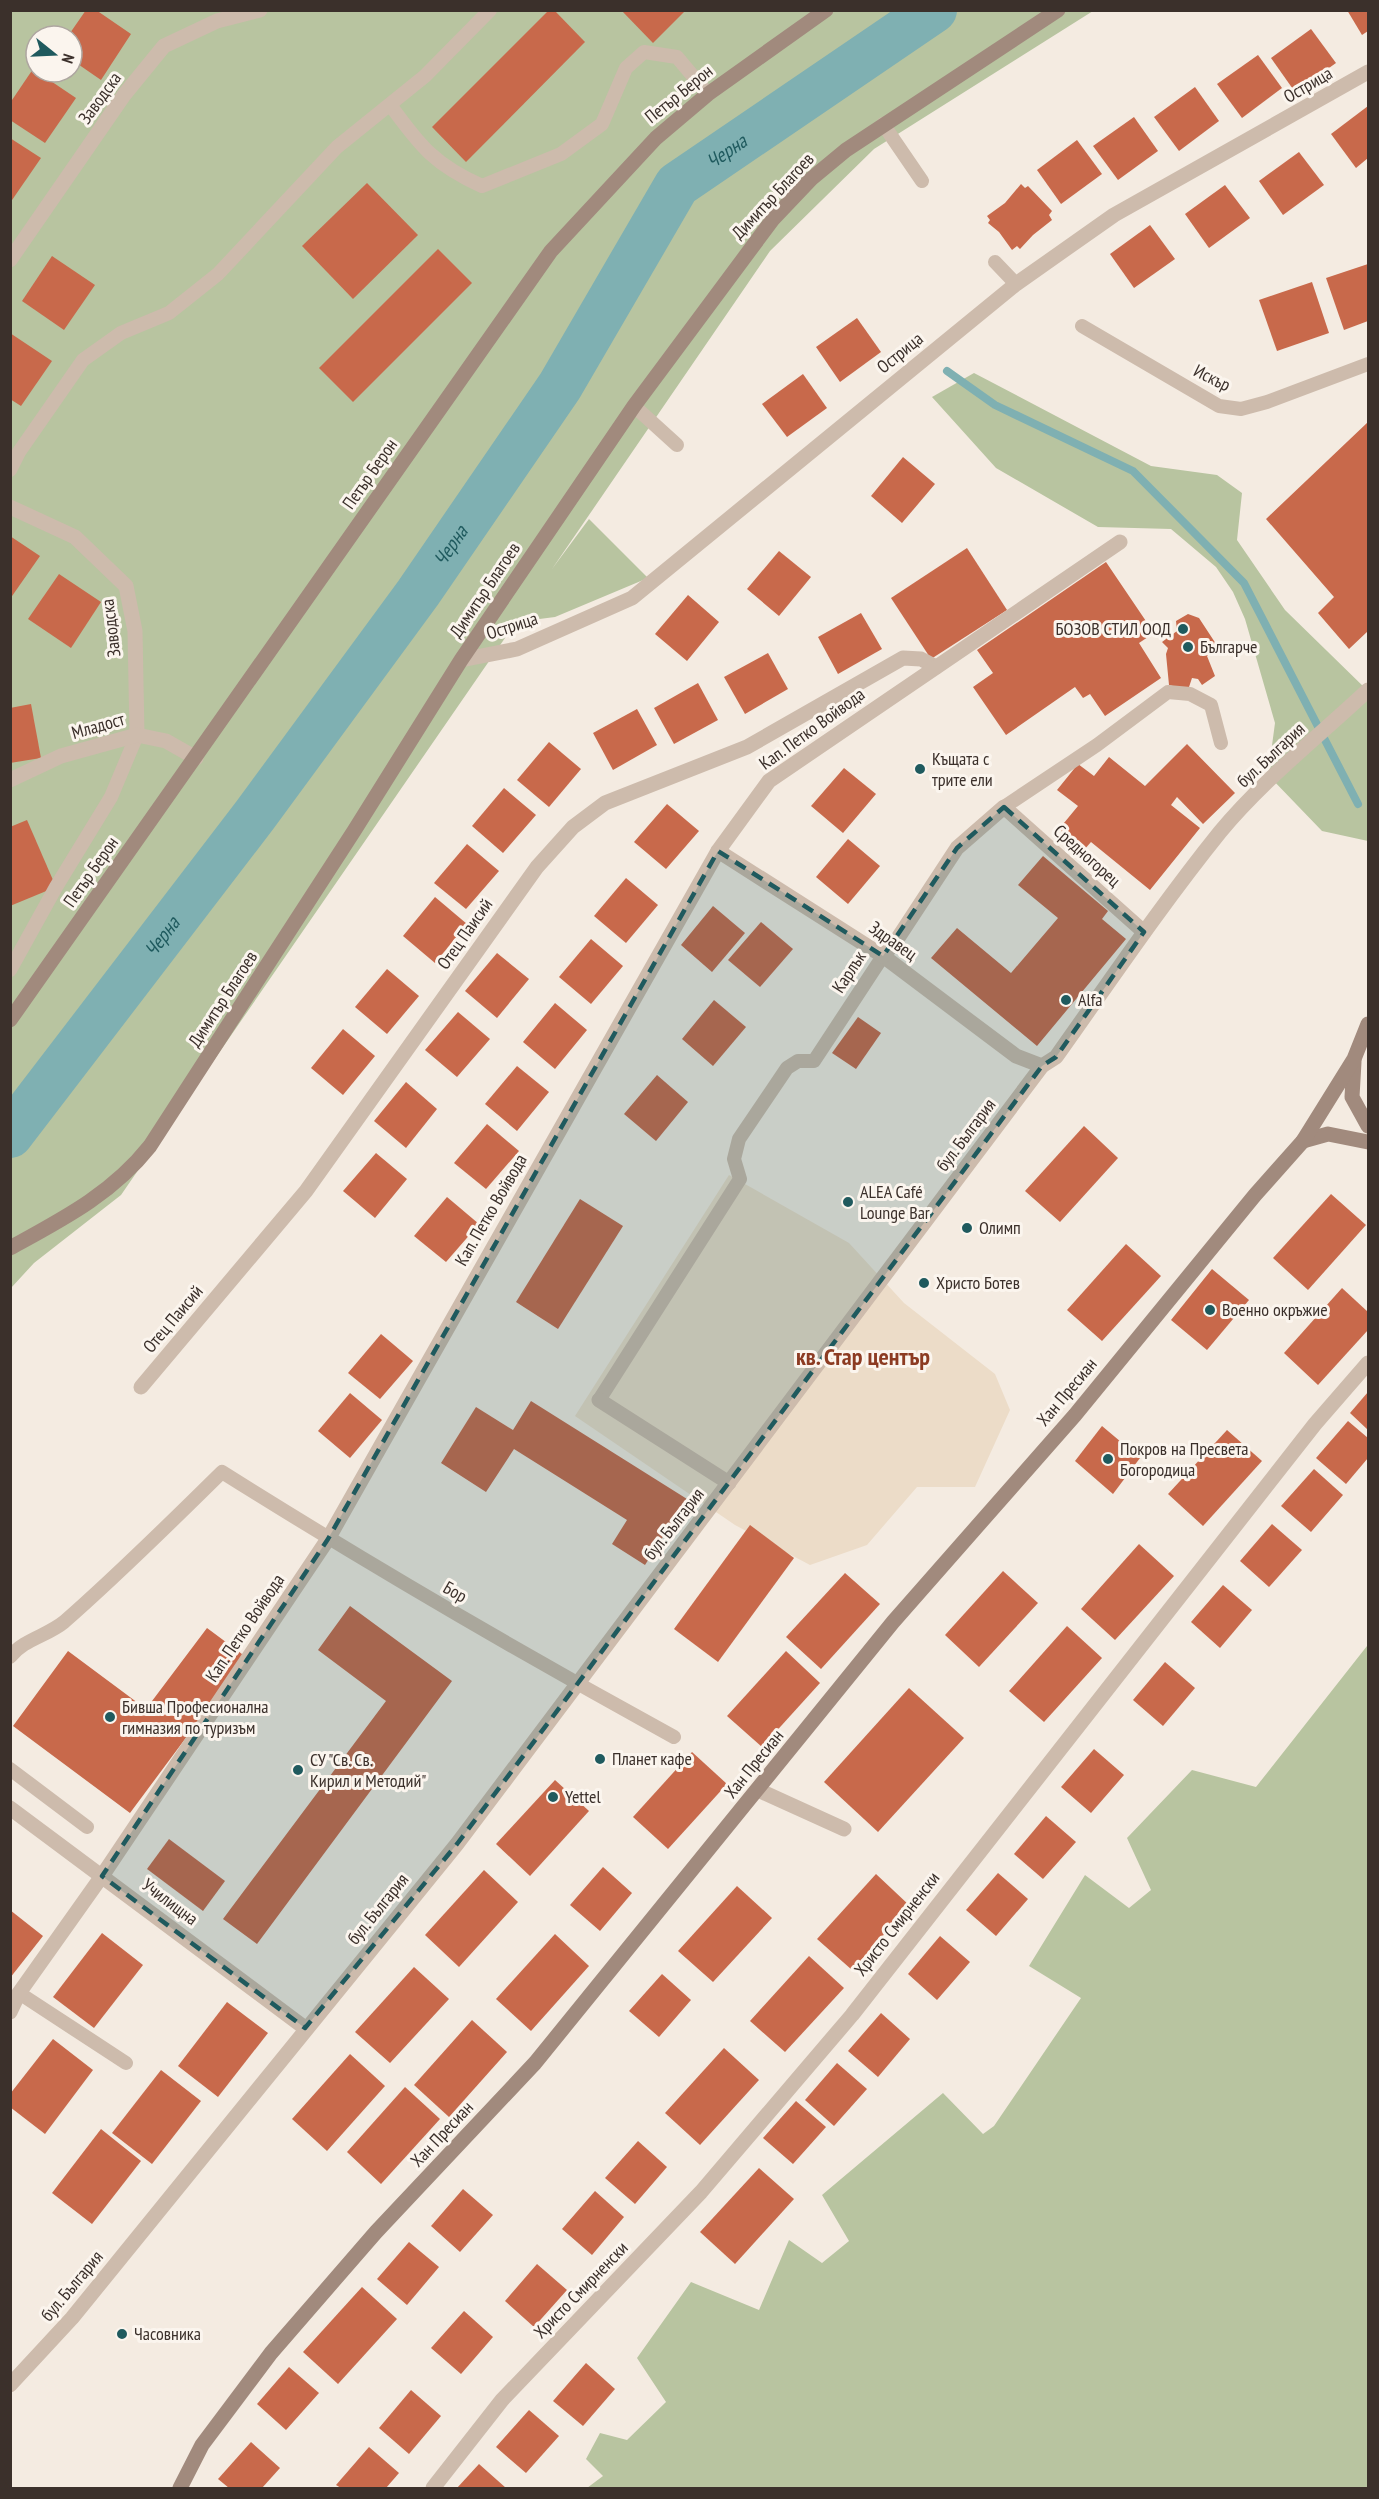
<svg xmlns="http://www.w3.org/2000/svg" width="1379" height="2499" font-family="'PT Sans Narrow',sans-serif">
  <rect width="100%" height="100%" fill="#f4ebe1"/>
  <!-- green -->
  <g fill="#b8c4a0" fill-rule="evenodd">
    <path d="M11,11H1093L874,149L770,251L552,569L589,519L648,578L555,617L516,622L121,1195L34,1263L11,1288ZM36,36H72V72H36Z"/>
    <polygon points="974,373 1151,466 1217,475 1242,493 1237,540 1285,610 1368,691 1368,841 1322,831 1268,775 1275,723 1245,619 1233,592 1216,567 1171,529 1098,527 996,468 932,397"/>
    <polygon points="1368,1628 1368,2488 587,2488 603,2476 586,2459 600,2433 627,2440 666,2402 637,2358 691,2282 759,2310 789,2240 822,2263 849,2241 822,2195 943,2093 983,2134 994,2126 1081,1998 1029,1966 1085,1875 1129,1908 1151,1890 1127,1838 1192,1770 1256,1787 1367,1646"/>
  </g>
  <!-- plaza -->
  <polygon fill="#ecdcc8" points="729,1175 849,1243 904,1303 995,1374 1010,1410 975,1487 917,1487 867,1545 810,1565 735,1525 575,1416"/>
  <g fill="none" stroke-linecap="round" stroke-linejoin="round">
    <!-- stream -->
    <polyline stroke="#7fb0b2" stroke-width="8" points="947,371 995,405 1133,471 1244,583 1358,804"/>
    <!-- river -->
    <path stroke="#7fb0b2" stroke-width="46" id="s1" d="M10,1135L255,815L418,593L560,386L677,185L934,10"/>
  </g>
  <!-- building -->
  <g fill="#c8694b">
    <polygon points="86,10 96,10 131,34 101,80 72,60 72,36 68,36"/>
    <polygon points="549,10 554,10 585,42 466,162 432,127"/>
    <polygon points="621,10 686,10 653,43"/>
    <polygon points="1347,10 1368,10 1368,31 1362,35"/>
    <polygon points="1311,29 1336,63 1295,92 1271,58"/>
    <polygon points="1258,55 1282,88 1242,118 1217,84"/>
    <polygon points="33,69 76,98 45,143 10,120 10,103"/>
    <polygon points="1195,87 1219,121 1179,151 1154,117"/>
    <polygon points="1368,106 1368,158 1356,168 1331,134"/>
    <polygon points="1134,117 1158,151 1118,180 1093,146"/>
    <polygon points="10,138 41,158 10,203"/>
    <polygon points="1077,140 1102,174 1061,204 1037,170"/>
    <polygon points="1299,152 1324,185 1283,215 1259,181"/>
    <polygon points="367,183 418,235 353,299 302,246"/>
    <polygon points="1021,184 1025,188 1028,186 1052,211 1049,215 1052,220 1033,235 1020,249 1017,246 1012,250 999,232 988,223 990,220 987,216 1005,203"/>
    <polygon points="1225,185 1250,218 1209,248 1185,214"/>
    <polygon points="1150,225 1175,259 1134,288 1110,254"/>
    <polygon points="438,249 472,283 353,402 319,368"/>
    <polygon points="52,256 95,285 64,330 22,301"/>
    <polygon points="1368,264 1368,321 1344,330 1326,278"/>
    <polygon points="1312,282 1329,333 1277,351 1259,300"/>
    <polygon points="857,318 881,352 840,382 816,347"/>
    <polygon points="10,333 52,361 21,406 10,399"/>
    <polygon points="803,374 827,408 787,437 762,404"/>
    <polygon points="1368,422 1368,631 1349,649 1318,613 1334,597 1266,519"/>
    <polygon points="903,457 935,484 902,523 871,496"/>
    <polygon points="10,536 40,556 10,599"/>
    <polygon points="967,548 1007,610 931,659 891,598"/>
    <polygon points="779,551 811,577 779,616 747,589"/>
    <polygon points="1106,562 1154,633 1139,643 1161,678 1105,716 1090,694 1083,698 1075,687 1006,735 973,687 993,673 977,650"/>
    <polygon points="59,574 101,602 71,648 28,619"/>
    <polygon points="688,595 719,622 687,661 655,634"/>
    <polygon points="861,613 882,649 838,674 818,637"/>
    <polygon points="1188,614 1199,618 1218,647 1207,656 1215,676 1202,685 1198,679 1192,678 1188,690 1169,685 1166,654 1168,648 1162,642 1177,631 1176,621"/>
    <polygon points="768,653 788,689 745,714 724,677"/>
    <polygon points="698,683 718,720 674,744 654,708"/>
    <polygon points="31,704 41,758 10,763 10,708"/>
    <polygon points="637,709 657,745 613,770 593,733"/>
    <polygon points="549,742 581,769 549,807 517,780"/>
    <polygon points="1187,744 1235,793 1203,824 1177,797 1171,805 1200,828 1150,890 1091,842 1084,850 1059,829 1078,806 1057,790 1078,764 1094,776 1109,757 1145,786"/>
    <polygon points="844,768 876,794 843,833 811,806"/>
    <polygon points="504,788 536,815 503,853 472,826"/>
    <polygon points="667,804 699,831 666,869 634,842"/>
    <polygon points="27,820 56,887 10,906 10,827"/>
    <polygon points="848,839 880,866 848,904 816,877"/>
    <polygon points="467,844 499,871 466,909 434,883"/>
    <polygon points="1043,856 1108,911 1102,919 1126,939 1037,1046 931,958 957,928 1011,973 1058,918 1018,885"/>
    <polygon points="626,878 658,905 626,943 594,916"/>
    <polygon points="435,897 467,924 435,963 403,936"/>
    <polygon points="713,906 745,933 712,972 681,945"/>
    <polygon points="761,922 793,949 760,987 728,960"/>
    <polygon points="591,939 623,966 591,1004 559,977"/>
    <polygon points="497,953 529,979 497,1018 465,991"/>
    <polygon points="387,969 419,996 387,1034 355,1007"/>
    <polygon points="714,1000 746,1027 713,1066 682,1039"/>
    <polygon points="555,1003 587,1030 555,1069 523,1042"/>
    <polygon points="458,1012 490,1039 457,1077 425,1050"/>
    <polygon points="858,1017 881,1033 856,1069 832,1053"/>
    <polygon points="343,1029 375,1056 343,1095 311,1068"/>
    <polygon points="517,1066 549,1092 517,1131 485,1104"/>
    <polygon points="657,1075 688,1102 656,1141 624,1114"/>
    <polygon points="406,1082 437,1109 406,1148 374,1121"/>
    <polygon points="487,1124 519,1151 486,1189 454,1163"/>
    <polygon points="1084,1126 1118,1158 1060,1222 1025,1191"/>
    <polygon points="376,1153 407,1179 375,1218 343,1191"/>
    <polygon points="1331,1194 1366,1225 1308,1290 1273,1258"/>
    <polygon points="447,1197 479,1224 446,1262 414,1236"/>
    <polygon points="580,1199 623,1226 558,1329 516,1302"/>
    <polygon points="1126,1244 1161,1276 1102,1341 1067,1310"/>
    <polygon points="1212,1269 1249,1300 1207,1350 1171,1320"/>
    <polygon points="1342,1288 1368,1312 1368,1330 1318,1385 1284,1353"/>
    <polygon points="381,1334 413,1361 380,1399 348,1373"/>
    <polygon points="1368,1392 1368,1430 1350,1413"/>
    <polygon points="350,1393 382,1420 350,1458 318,1431"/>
    <polygon points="531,1401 687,1499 645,1565 612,1544 627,1520 514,1449 486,1492 441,1463 476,1407 513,1430"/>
    <polygon points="1348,1421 1368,1438 1368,1458 1346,1484 1316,1458"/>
    <polygon points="1102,1426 1140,1458 1113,1494 1075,1461"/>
    <polygon points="1227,1430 1262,1461 1203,1526 1168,1494"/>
    <polygon points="1314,1469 1343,1495 1311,1532 1281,1506"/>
    <polygon points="1272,1524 1302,1550 1269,1587 1240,1561"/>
    <polygon points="750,1525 794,1558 718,1662 674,1629"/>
    <polygon points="1139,1544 1174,1576 1115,1640 1081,1609"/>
    <polygon points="1003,1571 1038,1603 979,1667 945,1635"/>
    <polygon points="845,1573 880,1604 821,1669 786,1637"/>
    <polygon points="1223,1585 1252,1610 1220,1648 1191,1622"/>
    <polygon points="350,1606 452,1681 257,1944 223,1919 386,1701 318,1650"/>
    <polygon points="1067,1626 1102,1658 1044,1722 1009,1691"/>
    <polygon points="207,1628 246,1657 130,1813 13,1726 68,1651 146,1709"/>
    <polygon points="786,1651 820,1683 762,1747 727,1716"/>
    <polygon points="1165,1662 1195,1688 1163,1726 1133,1700"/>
    <polygon points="909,1688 964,1738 878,1832 824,1782"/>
    <polygon points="1094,1749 1124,1775 1091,1813 1061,1787"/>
    <polygon points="692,1752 727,1784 668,1849 633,1817"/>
    <polygon points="555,1780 589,1811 530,1876 496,1844"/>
    <polygon points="1046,1816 1076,1842 1043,1879 1014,1854"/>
    <polygon points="169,1839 225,1881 203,1911 147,1869"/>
    <polygon points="603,1867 632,1893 600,1931 570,1905"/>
    <polygon points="484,1870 518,1902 459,1967 425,1935"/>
    <polygon points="998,1873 1028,1899 996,1936 966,1910"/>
    <polygon points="876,1874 910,1906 852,1970 817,1939"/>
    <polygon points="737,1886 772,1918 713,1982 678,1951"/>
    <polygon points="10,1910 43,1936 10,1978"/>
    <polygon points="102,1933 143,1965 94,2028 53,1997"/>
    <polygon points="555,1934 589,1966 531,2031 496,1999"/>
    <polygon points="940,1936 970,1962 937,2000 908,1974"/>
    <polygon points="809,1956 844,1988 785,2052 750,2021"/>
    <polygon points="414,1967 449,1999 390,2063 355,2032"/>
    <polygon points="662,1974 691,2000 659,2037 629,2011"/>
    <polygon points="227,2002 268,2033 218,2097 178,2066"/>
    <polygon points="881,2013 910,2039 878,2077 848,2051"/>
    <polygon points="472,2020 507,2052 449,2117 414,2085"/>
    <polygon points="53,2039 93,2070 45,2134 10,2107 10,2094"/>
    <polygon points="724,2048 759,2080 700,2145 665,2113"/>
    <polygon points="350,2054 385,2086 327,2151 292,2119"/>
    <polygon points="837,2063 867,2089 834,2126 805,2100"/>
    <polygon points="161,2070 201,2101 152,2164 112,2133"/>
    <polygon points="405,2087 440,2119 381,2184 347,2152"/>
    <polygon points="796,2101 826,2127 793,2164 763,2138"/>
    <polygon points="101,2129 141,2161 92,2224 52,2193"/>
    <polygon points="638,2141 667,2167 635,2204 605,2178"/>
    <polygon points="759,2168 794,2199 735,2264 700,2232"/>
    <polygon points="463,2189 493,2215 460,2252 431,2226"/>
    <polygon points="595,2191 624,2217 592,2255 562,2229"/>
    <polygon points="409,2242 439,2267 407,2305 377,2279"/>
    <polygon points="537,2264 567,2290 534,2327 505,2301"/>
    <polygon points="362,2287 397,2319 338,2384 303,2352"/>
    <polygon points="464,2311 493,2337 461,2374 431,2348"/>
    <polygon points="586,2363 615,2389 583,2426 553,2401"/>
    <polygon points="289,2367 319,2393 286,2430 257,2404"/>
    <polygon points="411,2390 441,2416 409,2454 379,2428"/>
    <polygon points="529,2410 559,2436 526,2473 496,2447"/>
    <polygon points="251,2442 280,2468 262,2488 229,2488 218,2479"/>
    <polygon points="369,2447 399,2473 386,2488 341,2488 336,2485"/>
    <polygon points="479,2464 506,2488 457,2488"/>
  </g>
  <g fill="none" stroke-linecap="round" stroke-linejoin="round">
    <!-- lane -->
    <g stroke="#cdbbac" stroke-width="14">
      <path d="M391,106C420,146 435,165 482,186L561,154L602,124L626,68L644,52L677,57L708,94"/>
      <polyline points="883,124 922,181"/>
      <polyline points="995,262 1016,284"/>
      <polyline points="1082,326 1219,406 1241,409 1267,402 1368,364"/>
      <polyline points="634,406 677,445"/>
      <polyline points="10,470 19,452 83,360 121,333 169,313 218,274 337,147 425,76 490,10"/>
      <polyline points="1004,807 1097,745 1168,692 1190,694 1211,705 1221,743"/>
      <polyline points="10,970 56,887 111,797 137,735"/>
      <polyline points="599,1400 740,1179 734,1159 739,1139 787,1068 798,1061 814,1061 883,956"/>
      <path d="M10,1657C24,1639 47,1636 64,1622C119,1574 170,1523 222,1472C370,1565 521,1653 674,1737"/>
      <polyline points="10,1769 87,1827"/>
      <polyline points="19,1993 126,2063"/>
    </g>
    <!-- street -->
    <g stroke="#cdbbac" stroke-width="15">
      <polyline points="10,260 124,95 164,46 217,21 260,10"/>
      <polyline points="10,507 75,537 126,586 135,631 137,735"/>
      <polyline points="461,660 517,649 632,598 1016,284 1114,215 1368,72"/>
      <polyline points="10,780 61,756 137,735 166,741 196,758"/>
      <polyline points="718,851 883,956 1016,1056 1042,1066"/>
      <polyline points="883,956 896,941 957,848 1004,807 1144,932"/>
      <polyline points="141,1387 306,1191 537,867 573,827 605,803 747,747 903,658 921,659 936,667"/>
      <polyline points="599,1400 729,1483"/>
      <polyline points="758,1790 844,1829"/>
      <polyline points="10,1808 305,2028"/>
      <polyline points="10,2012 19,1993 102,1876 328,1539 718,851 769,781 1120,542"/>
      <path d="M10,2385L72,2318L457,1844L1042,1066L1056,1057C1110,981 1162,904 1220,832C1263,780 1319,736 1368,690"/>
      <polyline points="433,2488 502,2400 701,2192 852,2015 1315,1424 1368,1363"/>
    </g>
    <!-- secondary -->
    <g stroke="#a18a7d" stroke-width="15">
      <polyline points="10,1020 551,251 656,138 708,94 826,10"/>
      <polyline points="1354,1062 1352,1097 1368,1126"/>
      <polyline points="1303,1141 1328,1134 1368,1142"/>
      <path d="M10,1248C63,1219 112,1194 150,1146L354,831L461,660L634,406L773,219L811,179L846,150L1058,10"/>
      <polyline points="180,2488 202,2445 271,2353 376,2232 535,2063 893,1622 1075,1415 1255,1195 1303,1141 1354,1059 1368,1024"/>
    </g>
  </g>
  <!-- marked area -->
  <path fill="#1f5a5e" fill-opacity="0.2" stroke="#1f5a5e" stroke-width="4.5" stroke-dasharray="12 8" stroke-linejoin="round" d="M1004,807L1144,932L1056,1057L1042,1066L457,1844L305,2028L102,1876L328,1539L718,851L883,956L957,848Z"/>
  <!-- markers -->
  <g fill="#1f5a5e" stroke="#fbf5ee" stroke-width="2">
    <circle cx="1183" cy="629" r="6"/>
    <circle cx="1188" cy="647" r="6"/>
    <circle cx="920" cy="769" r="6"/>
    <circle cx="1066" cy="1000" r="6"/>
    <circle cx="848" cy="1202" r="6"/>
    <circle cx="967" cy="1228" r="6"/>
    <circle cx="924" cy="1283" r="6"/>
    <circle cx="1210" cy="1310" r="6"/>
    <circle cx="1108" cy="1459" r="6"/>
    <circle cx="110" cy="1717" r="6"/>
    <circle cx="600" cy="1759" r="6"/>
    <circle cx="298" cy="1770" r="6"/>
    <circle cx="553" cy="1797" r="6"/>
    <circle cx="122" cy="2334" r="6"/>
  </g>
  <g text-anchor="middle" stroke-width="6" stroke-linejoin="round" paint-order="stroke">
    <!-- street labels -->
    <g font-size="18" fill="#3b302b" stroke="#fbf5ee">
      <text transform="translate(1308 85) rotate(-30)" y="6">Острица</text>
      <text transform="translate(679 94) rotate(-39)" y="6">Петър Берон</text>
      <text transform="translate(100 98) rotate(-54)" y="6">Заводска</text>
      <text transform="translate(773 196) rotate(-47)" y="6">Димитър Благоев</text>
      <text transform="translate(900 353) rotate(-39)" y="6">Острица</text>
      <text transform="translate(1212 378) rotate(26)" y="6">Искър</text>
      <text transform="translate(370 474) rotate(-55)" y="6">Петър Берон</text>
      <text transform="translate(485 590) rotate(-56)" y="6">Димитър Благоев</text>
      <text transform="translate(512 626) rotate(-18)" y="6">Острица</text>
      <text transform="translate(111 628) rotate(-97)" y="6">Заводска</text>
      <text transform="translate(98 726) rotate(-16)" y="6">Младост</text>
      <text transform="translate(812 729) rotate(-36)" y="6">Кап. Петко Войвода</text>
      <text transform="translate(1271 755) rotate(-43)" y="6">бул. България</text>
      <text transform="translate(1087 856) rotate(42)" y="6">Средногорец</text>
      <text transform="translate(91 872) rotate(-55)" y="6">Петър Берон</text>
      <text transform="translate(465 934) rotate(-55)" y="6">Отец Паисий</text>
      <text transform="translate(893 941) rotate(35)" y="6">Здравец</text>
      <text transform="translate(849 972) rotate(-57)" y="6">Карлък</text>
      <text transform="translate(223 999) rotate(-57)" y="6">Димитър Благоев</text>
      <text transform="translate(966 1135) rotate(-53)" y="6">бул. България</text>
      <text transform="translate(491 1210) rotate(-60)" y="6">Кап. Петко Войвода</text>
      <text transform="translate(173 1319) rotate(-50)" y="6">Отец Паисий</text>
      <text transform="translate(1067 1392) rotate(-50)" y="6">Хан Пресиан</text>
      <text transform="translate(674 1524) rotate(-52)" y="6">бул. България</text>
      <text transform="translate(455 1592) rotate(30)" y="6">Бор</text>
      <text transform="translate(245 1628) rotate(-56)" y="6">Кап. Петко Войвода</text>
      <text transform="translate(754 1764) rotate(-51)" y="6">Хан Пресиан</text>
      <text transform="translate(170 1902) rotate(37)" y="6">Училищна</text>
      <text transform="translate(378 1909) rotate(-51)" y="6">бул. България</text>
      <text transform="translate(897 1924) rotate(-52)" y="6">Христо Смирненски</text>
      <text transform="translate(442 2134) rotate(-47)" y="6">Хан Пресиан</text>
      <text transform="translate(72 2286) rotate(-50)" y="6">бул. България</text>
      <text transform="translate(581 2290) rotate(-46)" y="6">Христо Смирненски</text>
    </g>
    <!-- poi labels -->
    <g font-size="18" fill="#3b302b" stroke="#fbf5ee" text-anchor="start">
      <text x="1171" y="635" text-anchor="end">БОЗОВ СТИЛ ООД</text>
      <text x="1200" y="653">Българче</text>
      <text x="932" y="765">Къщата с<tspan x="932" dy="21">трите ели</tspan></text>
      <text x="1078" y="1006">Alfa</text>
      <text x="860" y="1198">ALEA Café<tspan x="860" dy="21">Lounge Bar</tspan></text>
      <text x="979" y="1234">Олимп</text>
      <text x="936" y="1289">Христо Ботев</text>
      <text x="1222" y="1316">Военно окръжие</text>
      <text x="1120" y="1455">Покров на Пресвета<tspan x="1120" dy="21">Богородица</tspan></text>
      <text x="122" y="1713">Бивша Професионална<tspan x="122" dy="21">гимназия по туризъм</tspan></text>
      <text x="612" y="1765">Планет кафе</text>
      <text x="310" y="1766">СУ "Св. Св.<tspan x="310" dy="21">Кирил и Методий"</tspan></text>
      <text x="565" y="1803">Yettel</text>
      <text x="134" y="2340">Часовника</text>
    </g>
    <!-- water labels -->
    <g font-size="20" font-style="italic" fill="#1f5a5e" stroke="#fbf5ee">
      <text dy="7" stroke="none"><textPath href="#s1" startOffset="1222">Черна</textPath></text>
      <text dy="7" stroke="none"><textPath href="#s1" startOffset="736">Черна</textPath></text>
      <text dy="7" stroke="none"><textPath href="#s1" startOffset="250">Черна</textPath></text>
    </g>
    <!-- district labels -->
    <g font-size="24" font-weight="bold" fill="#8c3b22" stroke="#fbf5ee">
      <text x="863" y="1365">кв. Стар център</text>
    </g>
  </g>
  <!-- border -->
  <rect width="1379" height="2499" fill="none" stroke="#3b302b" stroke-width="24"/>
  <!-- north arrow -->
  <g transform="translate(54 54) rotate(108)"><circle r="28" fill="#fbf5ee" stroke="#aea6a0" stroke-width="1.5"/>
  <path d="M0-4.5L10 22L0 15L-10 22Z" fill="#1f5a5e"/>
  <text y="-9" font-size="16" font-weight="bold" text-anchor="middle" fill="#3b302b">N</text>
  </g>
</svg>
